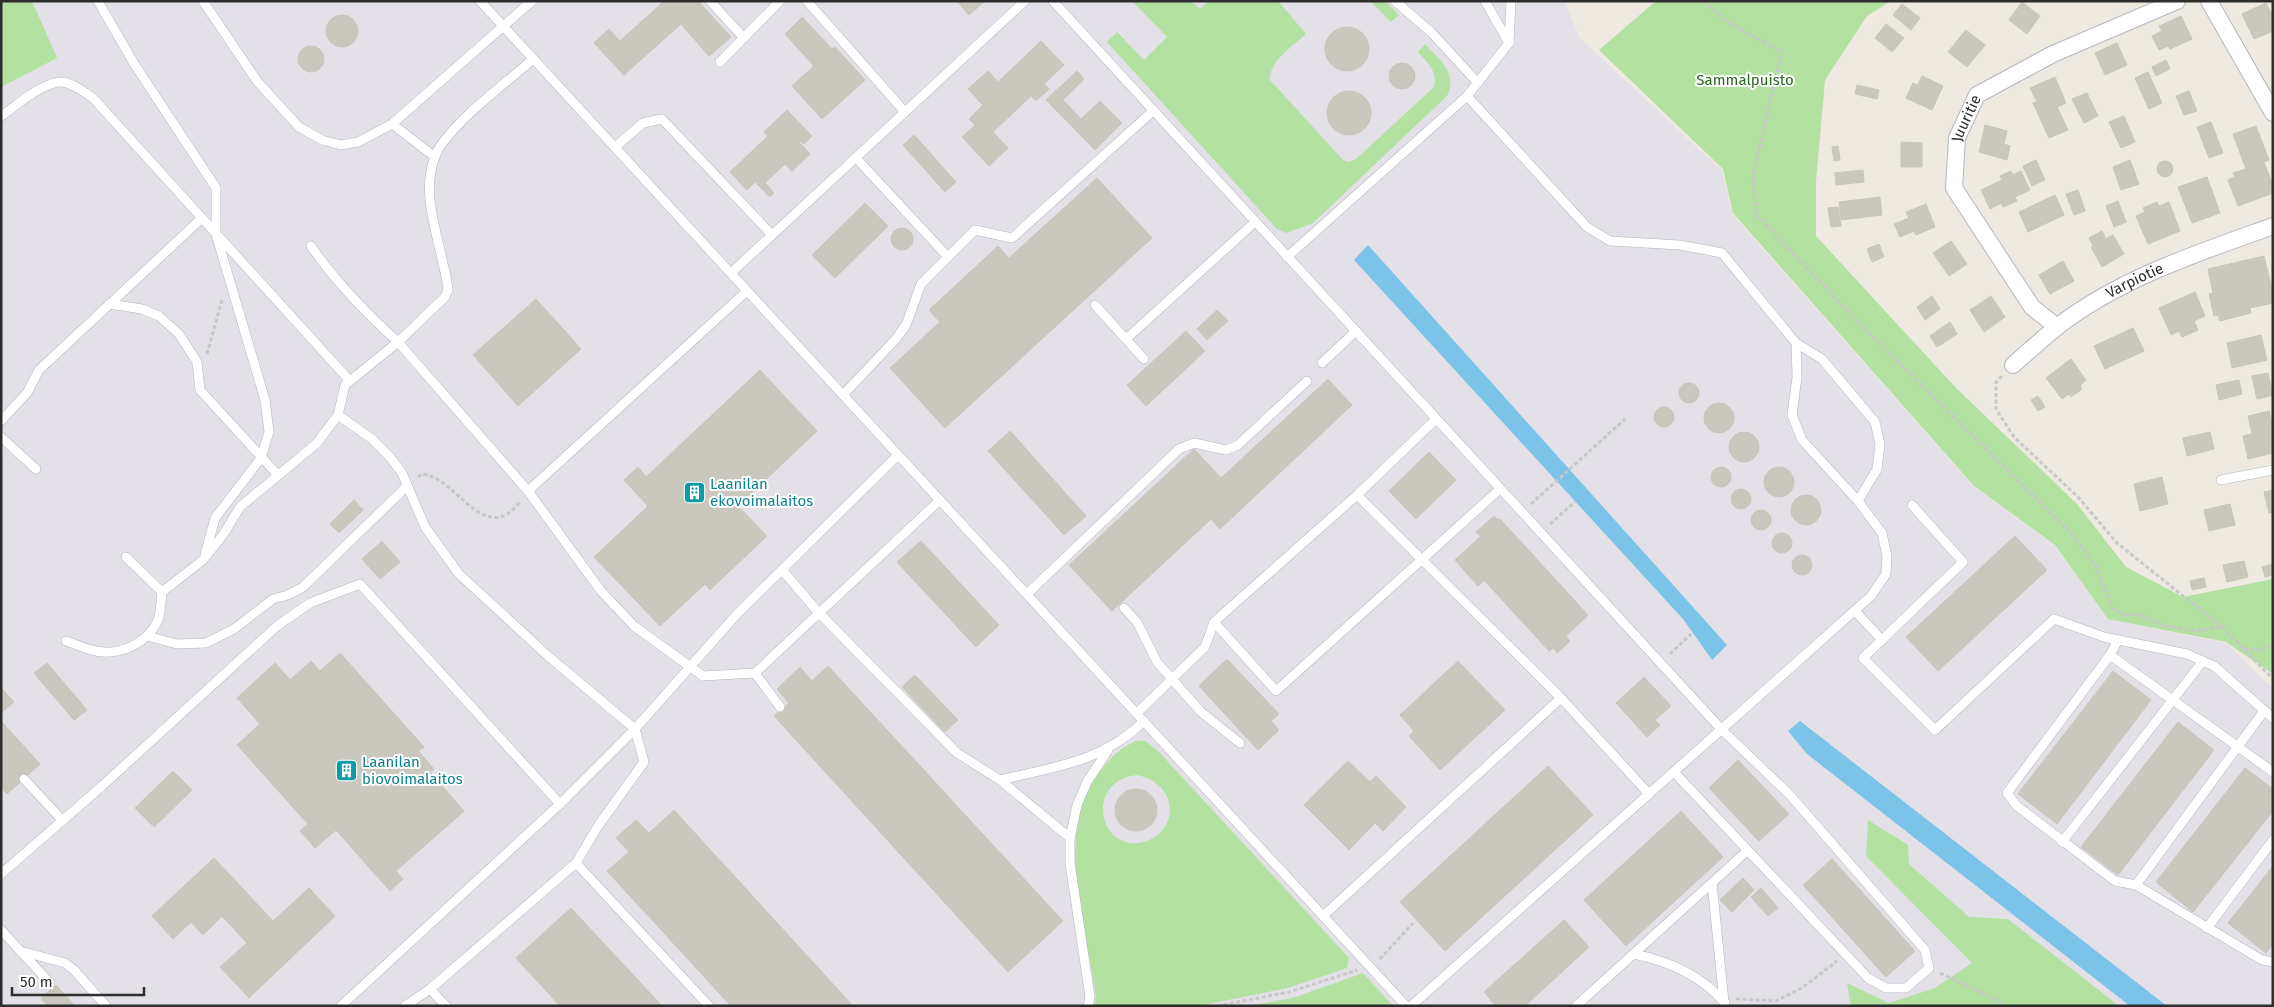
<svg xmlns="http://www.w3.org/2000/svg" width="2274" height="1007" font-family="'Fira Sans',sans-serif">
  <rect width="100%" height="100%" fill="#eee9e1"/>
  <!-- industrial -->
  <polygon fill="#e3e1e7" points="1,1 1564,1 1580,38 1722,171 1732,214 1974,487 2054,545 2108,619 2226,643 2273,689 2273,1006 1,1006"/>
  <!-- green -->
  <g fill="#b2e1a1" fill-rule="evenodd">
    <polygon points="1,1 32,1 57,58 1,87"/>
    <path d="M1132,1H1191L1200,9L1208,1H1278L1306,34C1293,46 1269,61 1270,80L1343,160L1349,162L1356,159L1434,87C1438,71 1428,64 1418,52L1425,44C1440,60 1458,73 1447,96L1313,223L1287,233L1277,229L1107,42L1117,32L1144,60L1167,37Z"/>
    <polygon points="1370,1 1385,1 1399,15 1391,22"/>
    <polygon points="1656,1 1891,1 1867,16 1825,80 1816,181 1816,236 1956,388 2077,504 2126,567 2183,597 2273,579 2273,674 2226,642 2108,619 2055,545 1974,486 1733,213 1723,169 1599,50"/>
    <path d="M1136,741H1145L1159,752L1349,958L1347,968L1288,988L1198,1006H1094L1096,996C1086,926 1053,835 1099,773C1109,759 1120,748 1136,741ZM1137,775C1159,779 1177,799 1167,823C1163,832 1154,839 1144,842C1098,853 1084,781 1137,775Z"/>
    <polygon points="1868,820 1908,845 1909,864 1969,917 2008,919 2119,1006 1851,1006 1847,983 1889,1003 1935,988 1972,963 1866,856"/>
    <polygon points="1363,973 1393,1006 1247,1006 1293,998"/>
  </g>
  <!-- water -->
  <g fill="#7bc3e9">
    <polygon points="1368,245 1727,645 1712,660 1683,619 1354,260"/>
    <polygon points="1800,721 2167,1006 2168,1006 2130,1006 1807,754 1788,731"/>
  </g>
  <!-- building -->
  <g fill="#cac7bf" stroke="#c9c5ba">
    <polygon points="660,1 698,1 731,37 709,56 681,24 624,75 594,43 609,29 620,41 662,3"/>
    <polygon points="957,1 985,1 969,15"/>
    <polygon points="2022,2 2040,16 2027,34 2009,20"/>
    <polygon points="2266,3 2273,17 2273,31 2254,39 2242,14"/>
    <polygon points="1902,4 1920,18 1911,30 1893,15"/>
    <circle cx="342" cy="31" r="16"/>
    <polygon points="2181,16 2192,39 2170,49 2168,46 2159,50 2152,36 2162,31 2159,26"/>
    <polygon points="802,17 832,49 835,47 865,80 822,119 792,86 814,66 785,34"/>
    <polygon points="1886,24 1904,38 1892,52 1875,38"/>
    <circle cx="1347" cy="49" r="22"/>
    <polygon points="1966,30 1985,45 1967,67 1948,52"/>
    <polygon points="1041,41 1064,65 1044,84 1049,89 1036,101 1031,96 993,132 1008,148 989,166 962,137 975,125 969,119 983,105 968,89 988,71 998,82"/>
    <polygon points="2117,43 2127,65 2105,75 2095,53"/>
    <circle cx="311" cy="59" r="13"/>
    <polygon points="2166,60 2170,69 2156,76 2152,67"/>
    <circle cx="1402" cy="76" r="13"/>
    <polygon points="1077,71 1084,79 1063,100 1081,119 1100,101 1122,123 1095,150 1046,100"/>
    <polygon points="2148,72 2162,103 2149,109 2135,78"/>
    <polygon points="1922,76 1943,86 1932,110 1906,98 1913,83 1918,85"/>
    <polygon points="2055,77 2066,103 2057,107 2068,130 2049,138 2033,103 2037,102 2030,88"/>
    <polygon points="1857,85 1879,90 1877,99 1855,94"/>
    <circle cx="1349" cy="113" r="22"/>
    <polygon points="2189,91 2197,111 2184,115 2176,96"/>
    <polygon points="2087,93 2098,116 2084,123 2072,99"/>
    <polygon points="787,110 812,136 804,144 801,141 799,142 810,154 792,171 785,164 765,183 774,193 770,197 755,182 747,190 730,172 768,136 764,132"/>
    <polygon points="2124,116 2135,142 2121,148 2109,122"/>
    <polygon points="2211,122 2223,153 2209,158 2197,127"/>
    <polygon points="1985,125 2007,131 2004,144 2010,146 2007,160 1979,152"/>
    <polygon points="2256,126 2269,160 2264,162 2273,186 2273,193 2238,206 2228,180 2235,177 2233,173 2246,169 2233,134"/>
    <polygon points="914,135 956,182 945,192 903,145"/>
    <polygon points="1901,142 1922,143 1922,167 1901,167"/>
    <polygon points="1838,146 1840,160 1834,161 1832,147"/>
    <polygon points="2036,160 2045,180 2032,186 2023,166"/>
    <polygon points="2130,160 2139,184 2121,190 2113,167"/>
    <circle cx="2165" cy="169" r="8"/>
    <polygon points="1863,170 1864,182 1836,185 1835,173"/>
    <polygon points="2011,171 2013,175 2021,171 2030,190 2015,197 2017,201 2003,207 2001,203 1990,209 1981,190 2002,180 2000,176"/>
    <polygon points="2207,177 2220,213 2192,223 2178,187"/>
    <polygon points="1097,178 1152,238 945,428 890,368 940,322 929,310 998,246 1009,258"/>
    <polygon points="2078,190 2085,211 2074,215 2066,194"/>
    <polygon points="2055,195 2064,215 2028,232 2019,212"/>
    <polygon points="1880,197 1882,215 1841,220 1839,202"/>
    <polygon points="2118,201 2126,222 2114,227 2106,206"/>
    <polygon points="2157,202 2159,206 2169,202 2180,231 2148,244 2136,216 2145,212 2143,208"/>
    <polygon points="865,203 888,226 835,278 812,255"/>
    <polygon points="1926,204 1935,227 1916,235 1914,231 1900,237 1894,224 1909,218 1906,212"/>
    <polygon points="1838,207 1841,226 1831,227 1828,208"/>
    <circle cx="902" cy="239" r="11"/>
    <polygon points="2102,231 2106,239 2113,235 2124,254 2102,267 2091,247 2093,246 2089,238"/>
    <polygon points="1951,241 1967,264 1949,276 1933,253"/>
    <polygon points="1879,244 1884,257 1872,262 1867,249"/>
    <polygon points="2264,256 2273,294 2273,303 2250,308 2251,313 2220,321 2218,315 2214,316 2209,294 2213,293 2208,269"/>
    <polygon points="2063,261 2074,281 2050,294 2039,275"/>
    <polygon points="2195,292 2205,316 2194,321 2198,330 2182,337 2179,331 2171,335 2159,308"/>
    <polygon points="1932,296 1940,309 1925,320 1917,307"/>
    <polygon points="1991,296 2005,317 1984,332 1970,310"/>
    <polygon points="536,299 581,349 518,406 473,355"/>
    <polygon points="1217,310 1228,321 1207,340 1197,329"/>
    <polygon points="1950,322 1957,334 1937,347 1930,336"/>
    <polygon points="2133,328 2144,351 2105,369 2094,346"/>
    <polygon points="1186,331 1205,351 1146,406 1127,385"/>
    <polygon points="2261,335 2267,360 2232,368 2227,343"/>
    <polygon points="2071,359 2086,380 2080,386 2082,389 2071,397 2069,394 2062,399 2046,378"/>
    <polygon points="760,370 817,431 738,506 767,536 710,590 705,584 660,626 594,557 648,506 624,480 638,467 646,477"/>
    <polygon points="2268,373 2273,395 2257,399 2252,376"/>
    <polygon points="1328,379 1352,405 1220,529 1211,519 1112,611 1069,565 1194,449 1221,478"/>
    <polygon points="2239,380 2242,394 2219,400 2216,385"/>
    <circle cx="1689" cy="393" r="10"/>
    <polygon points="2038,396 2045,407 2038,411 2031,400"/>
    <circle cx="1719" cy="418" r="15"/>
    <circle cx="1664" cy="417" r="10"/>
    <polygon points="2269,411 2273,426 2273,453 2248,459 2243,436 2252,434 2248,416"/>
    <polygon points="1010,431 1086,516 1064,535 988,451"/>
    <polygon points="2210,432 2214,449 2187,456 2183,438"/>
    <circle cx="1744" cy="447" r="15"/>
    <polygon points="1429,452 1456,480 1416,519 1389,491"/>
    <circle cx="1721" cy="477" r="10"/>
    <circle cx="1779" cy="482" r="15"/>
    <polygon points="2162,477 2168,504 2140,511 2134,484"/>
    <circle cx="1741" cy="499" r="10"/>
    <polygon points="2273,490 2273,512 2269,513 2264,492"/>
    <circle cx="1806" cy="510" r="15"/>
    <polygon points="354,500 363,510 339,533 330,524"/>
    <polygon points="2230,504 2235,525 2209,531 2204,510"/>
    <circle cx="1761" cy="520" r="10"/>
    <polygon points="1494,516 1498,520 1500,519 1588,615 1566,636 1570,641 1557,653 1553,648 1549,651 1484,580 1478,586 1455,560 1481,536 1476,532"/>
    <circle cx="1782" cy="543" r="10"/>
    <polygon points="2015,536 2047,570 1938,671 1906,637"/>
    <polygon points="382,541 400,562 380,579 362,559"/>
    <polygon points="921,541 999,625 976,647 897,562"/>
    <circle cx="1802" cy="565" r="10"/>
    <polygon points="2244,561 2248,577 2227,582 2223,565"/>
    <polygon points="2273,564 2273,575 2265,577 2262,567"/>
    <polygon points="2204,578 2206,587 2192,590 2190,581"/>
    <polygon points="340,653 424,747 418,751 434,769 430,772 464,811 396,871 403,879 390,891 336,830 315,848 300,831 308,824 237,745 260,724 237,698 275,663 290,680 311,661 320,671"/>
    <polygon points="1227,659 1279,714 1271,721 1279,730 1258,750 1199,686"/>
    <polygon points="1458,661 1505,710 1440,770 1409,736 1414,731 1400,715"/>
    <polygon points="47,663 87,710 74,720 34,673"/>
    <polygon points="828,666 1063,921 1008,972 774,716 789,703 777,689 800,667 812,681"/>
    <polygon points="2113,671 2151,700 2057,824 2018,794"/>
    <polygon points="915,675 958,720 945,732 902,687"/>
    <polygon points="1644,677 1671,706 1655,720 1660,725 1647,737 1616,703"/>
    <polygon points="1,688 14,702 1,713"/>
    <polygon points="1,721 40,764 7,794 1,788"/>
    <polygon points="2178,722 2214,750 2118,875 2081,847"/>
    <polygon points="1738,760 1789,814 1759,841 1709,788"/>
    <polygon points="1348,761 1370,782 1376,776 1406,807 1383,831 1375,823 1349,850 1304,805"/>
    <polygon points="1548,766 1593,815 1445,951 1400,902"/>
    <polygon points="2245,768 2273,789 2273,811 2193,912 2156,882"/>
    <polygon points="173,771 192,790 154,827 135,808"/>
    <circle cx="1136" cy="810" r="21"/>
    <polygon points="674,810 853,1006 731,1006 607,871 629,852 616,838 636,820 649,833"/>
    <polygon points="1681,811 1723,857 1626,946 1584,900"/>
    <polygon points="214,858 273,921 309,888 335,916 249,998 220,967 247,943 222,916 203,935 191,922 173,939 152,916"/>
    <polygon points="1832,859 1915,951 1886,977 1803,885"/>
    <polygon points="2273,866 2273,944 2266,953 2228,923"/>
    <polygon points="1743,878 1754,890 1732,912 1720,900"/>
    <polygon points="1761,888 1778,908 1768,916 1751,897"/>
    <polygon points="571,908 662,1006 560,1006 516,958"/>
    <polygon points="1564,920 1589,947 1525,1006 1496,1006 1484,992"/>
    <polygon points="56,985 75,1006 48,1006 41,998"/>
  </g>
  <g fill="none" stroke-linecap="round" stroke-linejoin="round">
    <defs>
      <g id="service">
        <polyline points="98,1 133,62 216,188 216,234 265,400 269,432 261,458 215,518 205,555"/>
        <polyline points="203,1 257,81 299,127 322,140 341,145 358,142 392,124 532,1"/>
        <polyline points="480,1 1406,1006"/>
        <polyline points="710,1 744,38"/>
        <polyline points="807,1 905,112"/>
        <polyline points="1053,1 1722,730 1789,794 1925,950 1929,968 1906,988 1886,988 1868,978 1674,772"/>
        <polyline points="1395,1 1431,32 1478,83"/>
        <polyline points="1485,1 1509,43"/>
        <polyline points="720,62 780,1"/>
        <path d="M1,116C16,106 44,81 62,82C73,83 84,92 93,98L350,381"/>
        <polyline points="392,124 435,157"/>
        <polyline points="615,147 643,123 662,119 772,235"/>
        <polyline points="856,158 948,257"/>
        <path d="M311,246C335,281 367,314 398,342L528,491L747,291"/>
        <polyline points="1287,257 1467,96 1509,43 1511,1"/>
        <polyline points="731,273 1025,1"/>
        <polyline points="109,304 142,309 159,316 179,334 197,362 200,390 277,474"/>
        <polyline points="1095,305 1144,359"/>
        <polyline points="1126,339 1255,222"/>
        <polyline points="1796,343 1822,359 1875,422 1880,444 1877,469 1858,501"/>
        <polyline points="1322,363 1356,331"/>
        <polyline points="843,395 895,340 906,325 921,284 975,230 1012,238 1153,111"/>
        <polyline points="338,415 372,439 390,457 402,473 425,527 459,574 548,656 635,729 737,614 898,455"/>
        <polyline points="1436,419 1357,495 1561,698 1649,794"/>
        <polyline points="1,421 27,393 39,370 202,218"/>
        <polyline points="1,437 36,469"/>
        <polyline points="2221,480 2273,470"/>
        <polyline points="528,491 601,591 634,626 703,676 755,673 940,500"/>
        <polyline points="1357,495 1214,622 1276,691 1500,489"/>
        <polyline points="1912,505 1963,562 1863,658 1935,730 2054,619 2104,637 2187,654 2214,666 2273,718"/>
        <polyline points="126,557 162,592"/>
        <path d="M783,571L818,612L957,753L1000,780C1054,767 1103,762 1144,721"/>
        <polyline points="1027,594 1179,449 1194,443 1226,450 1238,445 1307,381"/>
        <polyline points="1124,608 1137,622 1157,662 1201,712 1240,743"/>
        <polyline points="1855,611 1882,640"/>
        <polyline points="147,636 177,644 206,643 234,629 273,599 288,595 303,587 407,486"/>
        <polyline points="2118,640 2110,655 2273,772"/>
        <path d="M66,641C75,644 86,649 96,651C120,656 148,643 158,620C161,612 161,601 162,592L203,560L223,535L240,507L317,443L338,415L345,385L398,342L445,297L448,290L447,282C442,255 433,227 430,200C428,182 431,159 441,145C464,113 504,85 533,59"/>
        <polyline points="2110,655 2007,793 2017,806 2115,881 2136,885 2262,960 2273,962"/>
        <polyline points="755,673 780,707"/>
        <polyline points="1137,713 1205,647 1214,622"/>
        <polyline points="24,779 63,821"/>
        <polyline points="1000,780 1070,838"/>
        <polyline points="560,804 635,729"/>
        <polyline points="2062,842 2203,661"/>
        <polyline points="576,863 709,1006"/>
        <polyline points="1,874 102,786 277,626 310,603 360,584 560,804 341,1006"/>
        <polyline points="1712,883 1724,1002"/>
        <polyline points="2136,885 2264,711"/>
        <polyline points="1323,916 1561,698"/>
        <polyline points="2207,928 2273,840"/>
        <polyline points="1,930 50,983"/>
        <polyline points="20,951 65,963 74,970 106,1006"/>
        <path d="M1634,954C1668,961 1702,976 1725,1003"/>
        <polyline points="430,989 446,1006"/>
        <polyline points="405,1006 430,989 576,863 598,826 644,762 635,729"/>
        <polyline points="1088,1006 1090,997 1070,863 1070,838 1077,805 1087,782 1108,750"/>
        <polyline points="1411,1006 1871,596 1886,574 1887,556 1882,533 1858,501 1802,440 1792,415 1797,377 1796,343 1722,253 1680,245 1610,241 1587,227 1467,96"/>
        <polyline points="1576,1006 1747,851"/>
      </g>
      <g id="minor">
        <polyline points="2209,1 2273,113"/>
        <path id="s1" d="M2057,327L2032,307L1954,188L1957,138L1977,95L2053,54L2177,1"/>
        <path id="s2" d="M2013,365C2028,352 2042,339 2057,327C2120,278 2198,253 2273,226"/>
      </g>
    </defs>
    <!-- service casing -->
    <use href="#service" stroke="#b4b6c0" stroke-width="10"/>
    <!-- minor casing -->
    <use href="#minor" stroke="#b4b6c0" stroke-width="18"/>
    <!-- path -->
    <g stroke="#c8c8c8" stroke-width="3" stroke-dasharray="4 2.5" stroke-linecap="butt">
      <polyline points="1704,1 1727,22 1782,52 1753,174 1756,214 1860,324 2072,534 2096,567 2113,609 2124,615 2138,614 2162,625 2192,631 2222,627"/>
      <polyline points="207,354 222,300"/>
      <polyline points="2002,376 1996,382 1996,409 2014,437 2078,497 2117,543 2222,627 2273,679"/>
      <path d="M418,477L422,474C457,477 484,548 520,502"/>
      <polyline points="1531,504 1625,419"/>
      <polyline points="1550,524 1575,502"/>
      <polyline points="2244,649 2259,650 2273,645"/>
      <polyline points="1670,654 1691,634"/>
      <polyline points="1380,959 1413,923"/>
      <polyline points="1940,973 1997,1000 2004,1006"/>
      <polyline points="1736,999 1776,1001 1802,988 1837,961"/>
      <polyline points="1217,1006 1289,992 1357,970"/>
    </g>
    <!-- service -->
    <use href="#service" stroke="#fff" stroke-width="9"/>
    <!-- minor -->
    <use href="#minor" stroke="#fff" stroke-width="16"/>
  </g>
  <!-- icons -->
  <defs>
    <symbol id="building-square" viewBox="-11 -11 22 22"><rect x="-9" y="-9" width="18" height="18" rx="4" fill="#0f9aa8" stroke="#fff"/><path d="M-4-6H4V6H1V3H-1V6H-4ZM-2.5-4.3h1.7v1.8h-1.7ZM.8-4.3h1.7v1.8H.8ZM-2.5-1h1.7V.8h-1.7ZM.8-1h1.7V.8H.8Z" fill="#fff"/></symbol>
  </defs>
  <g fill-rule="evenodd">
    <use href="#building-square" x="682" y="480" width="25" height="25"/>
    <use href="#building-square" x="334" y="758" width="25" height="25"/>
  </g>
  <g text-anchor="middle" stroke-width="4" stroke-linejoin="round" paint-order="stroke">
    <!-- park labels -->
    <g font-size="15" fill="#29681f" stroke="#fff">
      <text x="1745" y="85">Sammalpuisto</text>
    </g>
    <!-- street labels -->
    <g font-size="15" fill="#2d2d2d" stroke="#fff">
      <text dy="5" stroke="none"><textPath href="#s1" startOffset="246">Juuritie</textPath></text>
      <text dy="5" stroke="none"><textPath href="#s2" startOffset="149">Varpiotie</textPath></text>
    </g>
    <!-- culture labels -->
    <g font-size="15" fill="#0d838f" stroke="#fff" text-anchor="start">
      <text x="710" y="489">Laanilan<tspan x="710" dy="17">ekovoimalaitos</tspan></text>
      <text x="362" y="767">Laanilan<tspan x="362" dy="17">biovoimalaitos</tspan></text>
    </g>
  </g>
  <!-- border -->
  <rect width="2274" height="1007" fill="none" stroke="#2d2d2d" stroke-width="5"/>
  <!-- scale -->
  <path d="M12 987v8h132v-8" fill="none" stroke="#2d2d2d" stroke-width="2.5"/>
  <text x="20" y="987" font-size="15" fill="#2d2d2d" stroke="#ffffff" stroke-width="4" paint-order="stroke">50 m</text>
</svg>
